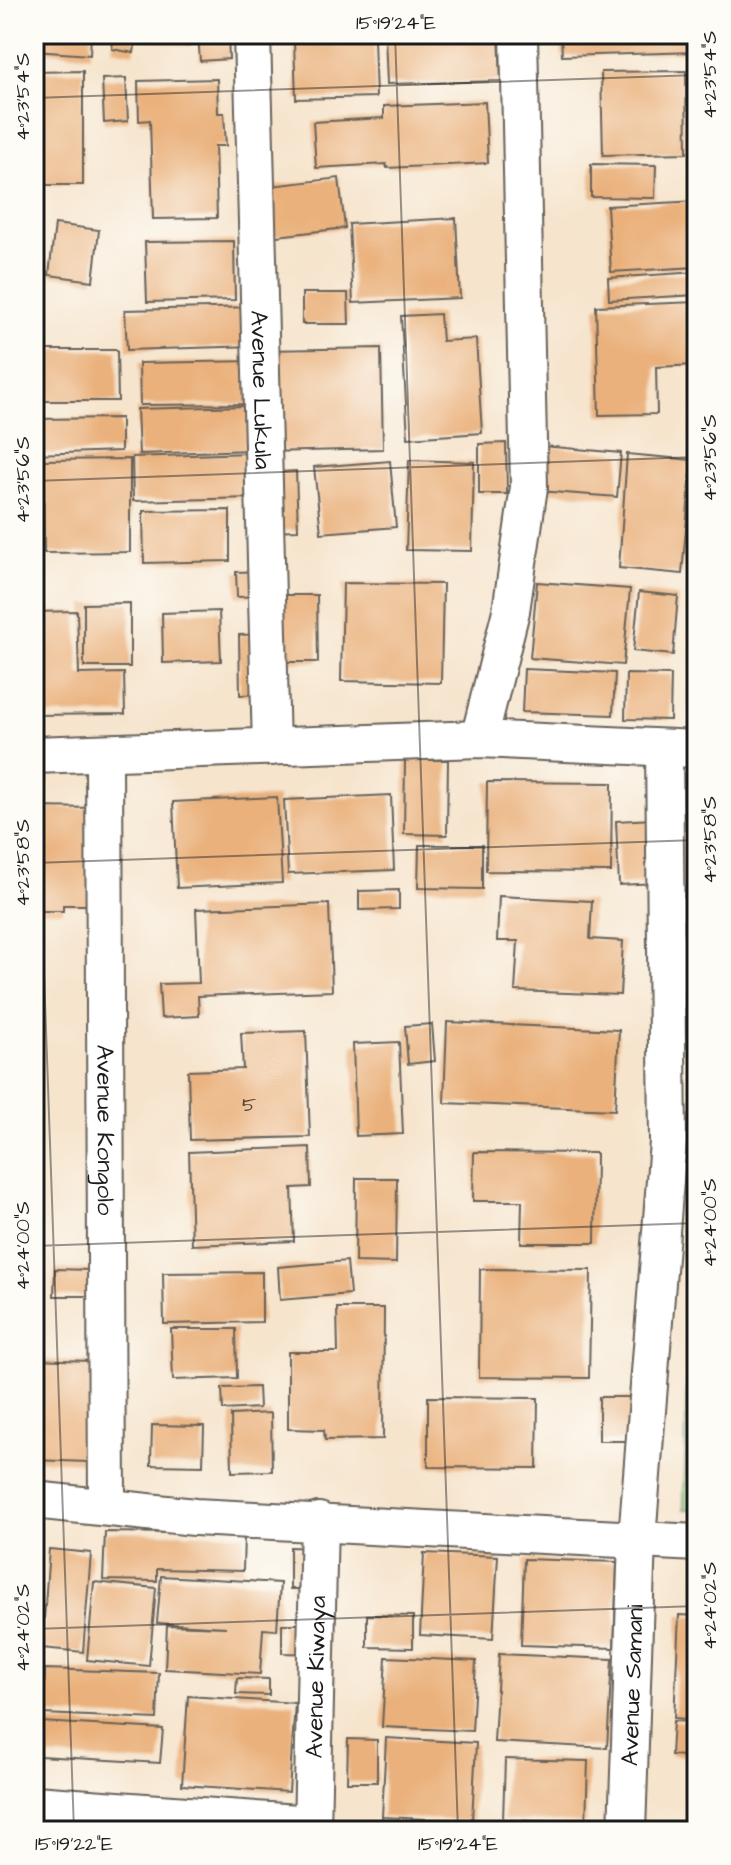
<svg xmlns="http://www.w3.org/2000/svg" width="731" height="1865" font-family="'Architects Daughter',sans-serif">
  <rect width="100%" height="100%" fill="#fdfcf7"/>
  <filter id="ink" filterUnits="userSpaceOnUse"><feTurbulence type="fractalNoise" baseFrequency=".0125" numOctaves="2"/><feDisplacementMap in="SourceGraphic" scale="16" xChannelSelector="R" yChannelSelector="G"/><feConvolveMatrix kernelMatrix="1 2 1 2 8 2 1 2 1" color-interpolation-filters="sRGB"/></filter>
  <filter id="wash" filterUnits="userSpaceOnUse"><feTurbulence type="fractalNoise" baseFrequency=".006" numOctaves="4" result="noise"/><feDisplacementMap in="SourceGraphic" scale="32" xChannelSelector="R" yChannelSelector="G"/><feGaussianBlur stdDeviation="1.8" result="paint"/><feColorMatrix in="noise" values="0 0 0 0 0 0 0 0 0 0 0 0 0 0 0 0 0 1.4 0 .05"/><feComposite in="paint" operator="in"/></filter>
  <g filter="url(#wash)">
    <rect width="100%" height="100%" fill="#f6e4cc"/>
    <!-- green -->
    <polygon fill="#93d389" stroke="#587852" stroke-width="2" points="697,966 697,1509 684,1509"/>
    <g id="blocks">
      <!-- building -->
      <g fill="#eab17b">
        <polygon points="34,34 91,34 90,55 34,51"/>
        <polygon points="114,34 191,34 189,46 136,38 134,53 112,49"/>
        <polygon points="198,34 228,34 229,59 200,61"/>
        <polygon points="385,34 499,34 501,81 387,84"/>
        <polygon points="561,34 697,34 697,52 562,56"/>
        <polygon points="374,39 376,97 296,99 294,42"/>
        <polygon points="83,71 83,185 34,185 34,72"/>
        <polygon points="686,71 687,153 603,155 601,72"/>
        <polygon points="126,78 128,121 104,123 102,79"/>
        <polygon points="217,79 218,113 224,113 226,146 215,146 217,218 153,219 150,120 139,121 138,81"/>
        <polygon points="485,102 488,163 387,168 386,164 316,168 313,122 384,118 384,106"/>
        <polygon points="591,164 656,165 655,198 591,197"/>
        <polygon points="339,178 345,228 269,237 262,187"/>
        <polygon points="697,201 697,267 611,272 607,206"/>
        <polygon points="456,218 460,298 353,303 349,224"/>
        <polygon points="55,224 99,230 93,281 49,275"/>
        <polygon points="234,241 235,300 147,302 145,242"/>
        <polygon points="697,272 697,295 609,300 608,278"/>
        <polygon points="302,293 348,293 349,324 302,324"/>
        <polygon points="697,302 697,365 656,367 657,414 599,415 596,306"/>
        <polygon points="255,307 256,346 127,350 125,310"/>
        <polygon points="440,314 442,341 476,339 482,433 408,438 401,316"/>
        <polygon points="381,348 383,449 268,452 266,350"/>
        <polygon points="34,350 117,350 118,401 34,401"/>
        <polygon points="256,361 257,404 140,405 139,363"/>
        <polygon points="249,406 251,450 139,454 137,409"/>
        <polygon points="121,418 121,451 34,454 34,419"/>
        <polygon points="506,443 507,494 479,494 479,444"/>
        <polygon points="543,446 621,453 617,497 539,491"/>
        <polygon points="250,453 252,498 133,501 132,457"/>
        <polygon points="627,454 692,460 682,574 619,568"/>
        <polygon points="130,459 130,552 44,553 43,460"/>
        <polygon points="409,460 474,462 472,551 406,550"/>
        <polygon points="390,461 396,527 321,533 314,467"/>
        <polygon points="296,471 298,530 267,531 265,473"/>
        <polygon points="230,510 230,561 144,563 143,511"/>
        <polygon points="265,571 266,596 237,597 236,572"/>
        <polygon points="537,582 630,589 623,665 530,658"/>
        <polygon points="343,583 443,584 441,683 341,681"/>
        <polygon points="639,592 678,596 673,655 633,651"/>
        <polygon points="273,595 317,595 318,662 273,662"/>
        <polygon points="130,603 130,667 84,667 84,604"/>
        <polygon points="77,611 79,674 124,673 125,714 34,715 34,612"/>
        <polygon points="219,611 221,661 163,663 162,613"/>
        <polygon points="695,629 697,629 697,707 688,706"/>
        <polygon points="266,634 268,694 240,695 239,635"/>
        <polygon points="524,669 615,673 613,715 522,712"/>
        <polygon points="626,674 671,675 670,720 625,719"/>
        <polygon points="405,760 448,760 447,835 404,834"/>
        <polygon points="44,777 45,803 34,803 34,778"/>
        <polygon points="487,782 612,783 611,872 486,871"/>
        <polygon points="391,795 394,870 288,874 284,800"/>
        <polygon points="277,797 282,883 177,888 173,802"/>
        <polygon points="34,807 99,808 99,905 63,905 63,911 34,911"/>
        <polygon points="654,819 656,883 619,885 616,821"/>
        <polygon points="419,845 482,845 482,889 418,888"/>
        <polygon points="399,890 399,909 359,910 359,891"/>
        <polygon points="499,896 592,901 590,939 623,941 620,995 515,991 518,941 497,941"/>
        <polygon points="329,904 332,991 198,996 199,1016 161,1018 159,984 199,983 196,909"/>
        <polygon points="447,1022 619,1030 615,1110 444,1103"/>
        <polygon points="432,1024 435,1061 408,1064 405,1026"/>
        <polygon points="306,1031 310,1137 190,1140 188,1071 243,1069 241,1033"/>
        <polygon points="399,1042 403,1134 356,1136 353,1044"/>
        <polygon points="310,1147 311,1187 292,1188 294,1241 192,1245 189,1152"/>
        <polygon points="474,1152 596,1153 595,1243 521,1243 522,1201 473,1201"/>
        <polygon points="356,1178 397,1178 396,1263 355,1262"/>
        <polygon points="347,1261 350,1294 280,1300 278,1267"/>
        <polygon points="55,1269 90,1270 90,1296 54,1296"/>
        <polygon points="480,1269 591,1270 589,1378 479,1377"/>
        <polygon points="262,1272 262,1322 164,1324 163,1273"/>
        <polygon points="337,1308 384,1308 383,1439 325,1440 324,1430 288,1429 288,1352 338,1352"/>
        <polygon points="171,1329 236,1329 237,1378 173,1380"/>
        <polygon points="34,1359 90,1361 88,1462 34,1460"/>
        <polygon points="258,1387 259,1408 223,1410 222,1388"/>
        <polygon points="428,1397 538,1398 537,1468 428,1467"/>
        <polygon points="599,1397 639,1397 638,1441 599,1441"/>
        <polygon points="271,1413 272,1471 232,1472 231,1415"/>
        <polygon points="152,1425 204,1426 203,1466 151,1465"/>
        <polygon points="105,1532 244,1534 243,1571 157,1569 157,1581 103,1580"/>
        <polygon points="290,1547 315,1548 315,1589 290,1589"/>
        <polygon points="49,1549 91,1553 83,1652 42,1648"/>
        <polygon points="424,1553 498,1556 493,1639 420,1635"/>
        <polygon points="524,1559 617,1562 614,1648 521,1645"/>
        <polygon points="161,1576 280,1583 277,1630 263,1629 260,1674 165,1669 167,1625 226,1627 157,1623"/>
        <polygon points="94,1582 156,1588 149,1666 87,1660"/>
        <polygon points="367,1615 413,1616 413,1648 367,1647"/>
        <polygon points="679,1615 697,1616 697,1720 674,1718"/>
        <polygon points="282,1624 319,1624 318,1654 282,1653"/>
        <polygon points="499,1654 612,1659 607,1748 494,1742"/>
        <polygon points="386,1657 476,1661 472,1731 382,1727"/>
        <polygon points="45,1669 159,1673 157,1719 43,1714"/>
        <polygon points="237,1678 269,1679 269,1695 236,1694"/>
        <polygon points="188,1696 295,1703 289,1792 182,1785"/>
        <polygon points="673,1721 697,1722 697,1757 671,1755"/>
        <polygon points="41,1722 163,1729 160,1763 40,1756"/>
        <polygon points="386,1738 476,1743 472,1821 382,1817"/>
        <polygon points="348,1739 377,1740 377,1782 347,1782"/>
        <polygon points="505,1759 588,1761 586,1823 503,1820"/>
      </g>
    </g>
  </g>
  <g filter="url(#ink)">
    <use href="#blocks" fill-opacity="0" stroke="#68625a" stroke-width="2"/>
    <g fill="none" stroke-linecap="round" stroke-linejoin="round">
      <defs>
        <g id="minor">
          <path id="s1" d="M252,34L271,747"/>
          <polyline points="479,739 511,611 529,487 519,34"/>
          <path id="s2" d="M104,754L107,1505"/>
          <polyline points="34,755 479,739 697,749"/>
          <polyline points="34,1500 195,1517 697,1543"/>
          <polyline points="34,1804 312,1824"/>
          <path id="s3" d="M312,1831L319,1521"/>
          <path id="s4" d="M627,1831L637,1539L668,1142L664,749"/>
        </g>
      </defs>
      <!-- minor casing -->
      <use href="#minor" stroke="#68625a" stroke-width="40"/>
      <!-- minor -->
      <use href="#minor" stroke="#fff" stroke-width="36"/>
    </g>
  </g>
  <!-- ticks -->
  <path fill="none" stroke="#1c1c1c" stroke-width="2" stroke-opacity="0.45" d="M395,34L458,1831M34,98L697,75M34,481L697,457M34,685L74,1831M34,863L697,840M34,1246L697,1223M34,1629L697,1606"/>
  <g text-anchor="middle" stroke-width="6" stroke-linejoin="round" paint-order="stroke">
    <!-- number labels -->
    <g font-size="20" fill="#504134">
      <text x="249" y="1111">5</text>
    </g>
    <!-- street labels -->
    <g font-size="24" fill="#1c1c1c" stroke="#fdfcf7">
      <text dy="8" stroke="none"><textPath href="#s1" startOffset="356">Avenue Lukula</textPath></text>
      <text dy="8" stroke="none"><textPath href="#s2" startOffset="376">Avenue Kongolo</textPath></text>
      <text dy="8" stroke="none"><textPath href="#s3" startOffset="154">Avenue Kiwaya</textPath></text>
      <text dy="8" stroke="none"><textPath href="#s4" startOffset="146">Avenue Samani</textPath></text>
    </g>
  </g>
  <!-- margin -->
  <rect width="731" height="1865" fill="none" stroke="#fdfcf7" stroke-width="88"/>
  <rect x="44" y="44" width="643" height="1777" fill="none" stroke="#1c1c1c" stroke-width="3"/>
  <g font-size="20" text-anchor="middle" fill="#1c1c1c">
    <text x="396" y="29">15°19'24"E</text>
    <text transform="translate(709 75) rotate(-90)" y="7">4°23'54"S</text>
    <text transform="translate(22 97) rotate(-90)" y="7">4°23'54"S</text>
    <text transform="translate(709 458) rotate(-90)" y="7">4°23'56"S</text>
    <text transform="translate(22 480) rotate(-90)" y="7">4°23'56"S</text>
    <text transform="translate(709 840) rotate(-90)" y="7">4°23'58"S</text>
    <text transform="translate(22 863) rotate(-90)" y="7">4°23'58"S</text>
    <text transform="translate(709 1223) rotate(-90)" y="7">4°24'00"S</text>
    <text transform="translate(22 1246) rotate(-90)" y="7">4°24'00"S</text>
    <text transform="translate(709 1606) rotate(-90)" y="7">4°24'02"S</text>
    <text transform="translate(22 1628) rotate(-90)" y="7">4°24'02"S</text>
    <text x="74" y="1850">15°19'22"E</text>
    <text x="458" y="1850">15°19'24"E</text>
  </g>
</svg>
